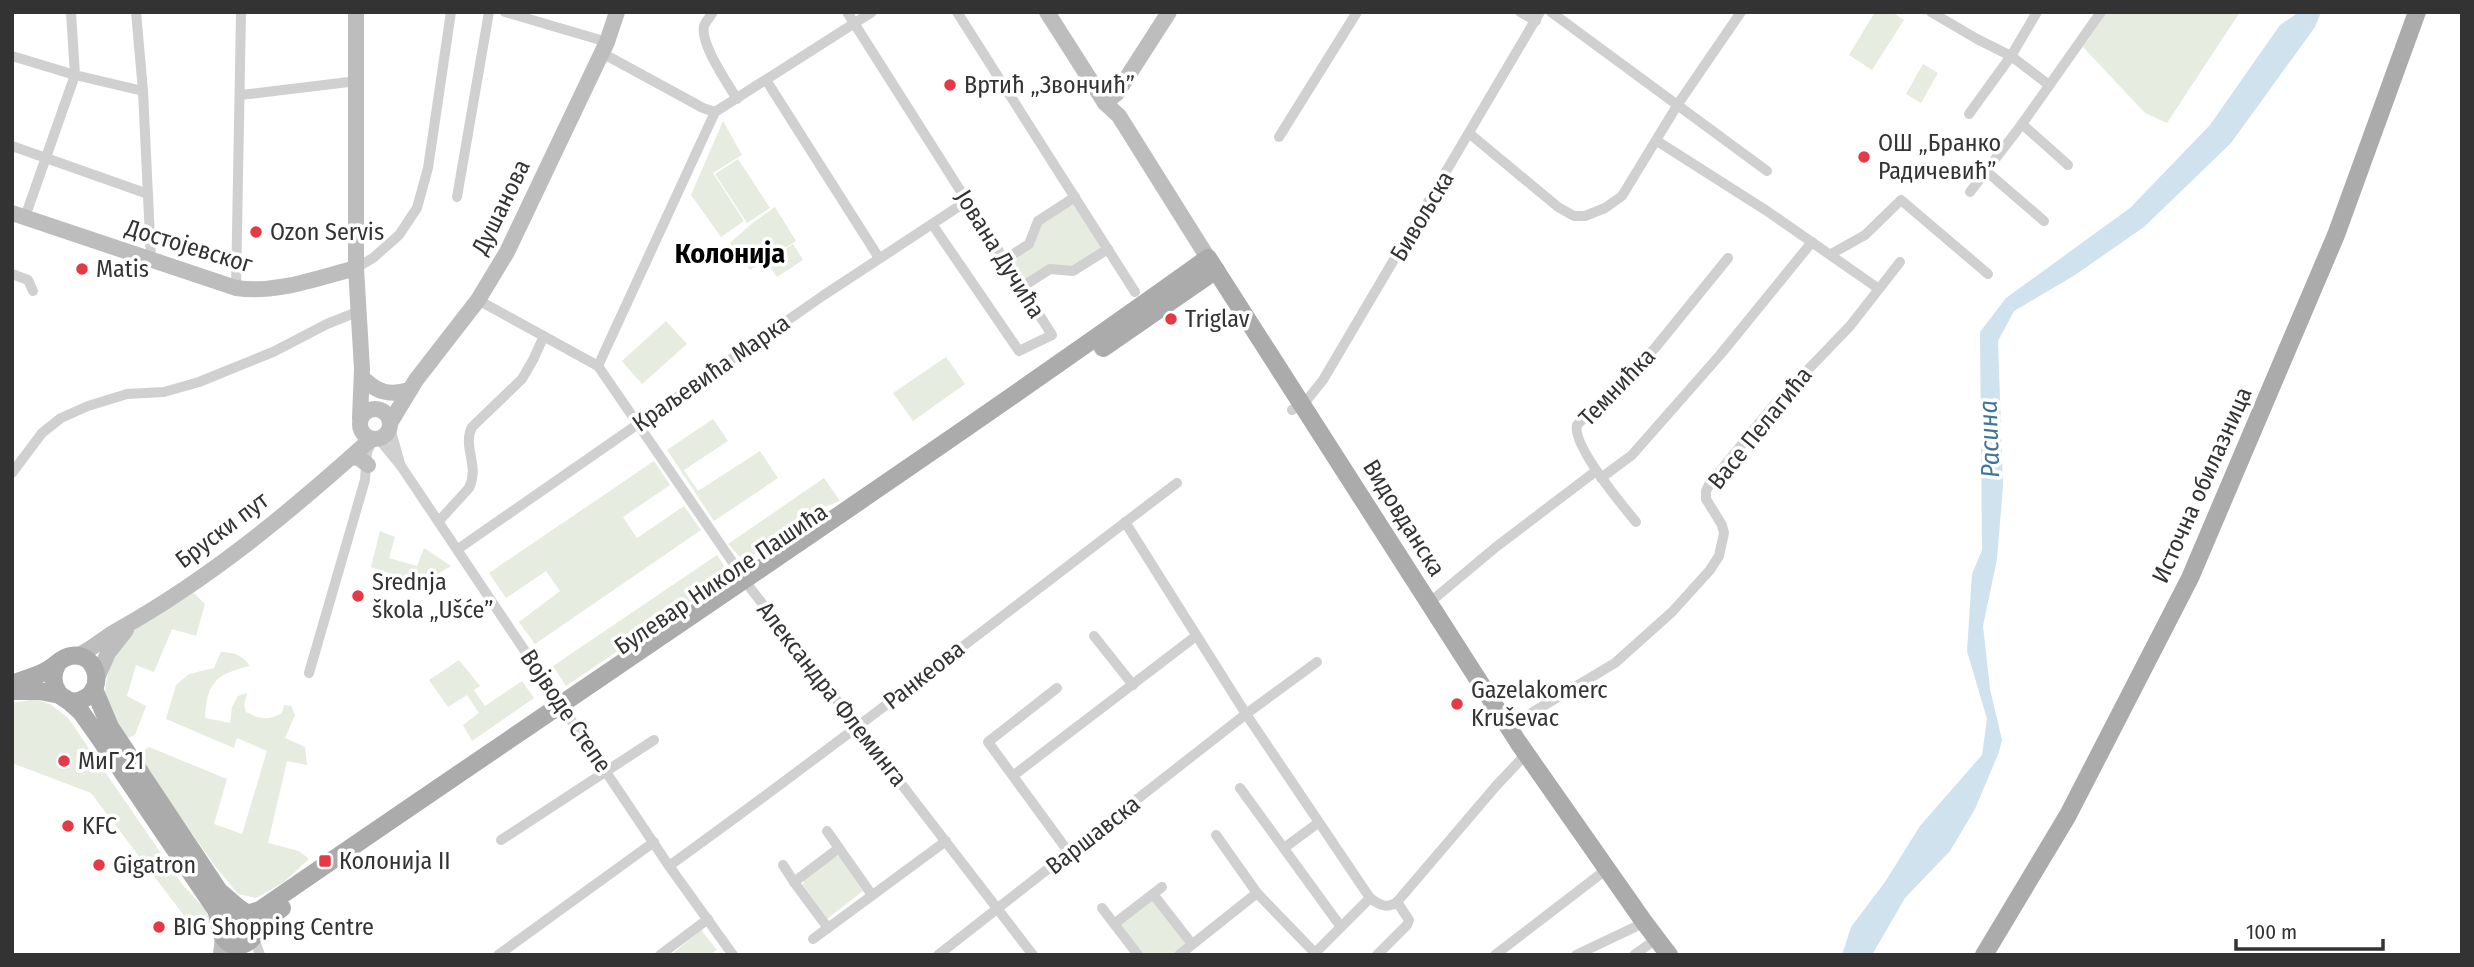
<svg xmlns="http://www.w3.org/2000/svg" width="2474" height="967" font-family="'Fira Sans Condensed',sans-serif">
  <rect width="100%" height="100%" fill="#fff"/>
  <!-- green -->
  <g fill="#e6ecdf">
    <polygon points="1875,12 1892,12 1904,20 1872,70 1849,55"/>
    <polygon points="2107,12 2240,12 2167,123 2145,113 2083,47"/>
    <polygon points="1923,64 1938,73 1921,103 1906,94"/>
    <polygon points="723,121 742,155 713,173 744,221 721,237 691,195"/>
    <polygon points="738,159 770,208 747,223 715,174"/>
    <polygon points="1075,197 1108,249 1073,271 1050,269 1022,287 1004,260 1029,244 1038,221"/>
    <polygon points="775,207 796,241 750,270 730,243 750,225"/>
    <polygon points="793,244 803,260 777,277 766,261"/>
    <polygon points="666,321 687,344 642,384 622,361"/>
    <polygon points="946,357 965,384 913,421 893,393"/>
    <polygon points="713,419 728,441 684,470 698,491 760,451 778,478 714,521 667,450"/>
    <polygon points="654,461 670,485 623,517 637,538 684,506 701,530 535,644 519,622 560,591 546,571 506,598 489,573"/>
    <polygon points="824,478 840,501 807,514 770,546 743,560 728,544"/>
    <polygon points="380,531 395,537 389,558 417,566 424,548 451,566 411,590 392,574 371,567"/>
    <polygon points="717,555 730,575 566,686 553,666"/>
    <path d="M194,593L205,604L196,636L172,629L154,672L136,665L127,696L146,706L135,735L125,739C121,732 114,724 111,716C105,704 104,691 107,678C116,629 155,617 194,593Z"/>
    <path d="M221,652C234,652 242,655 250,666C216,674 207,682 205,718L230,723L232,707L238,696L247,693L244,705L246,712C260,719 268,721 282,713L284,705L291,706L295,715L285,738L305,747L307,765L287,761L268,843L299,851L309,859L284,882L256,898L238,894L215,866L139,758L141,752L149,747L227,779L214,824L242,834L267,751L237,738L234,748L166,719L176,685L189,674L214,668Z"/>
    <polygon points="459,660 480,686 474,690 485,706 522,681 534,698 472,741 463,725 479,713 467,695 448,707 429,680"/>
    <polygon points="35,699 50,704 68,718 182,884 205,909 210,921 205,930 195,930 91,793 12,763 12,703"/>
    <polygon points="836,856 840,857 863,891 827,919 803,885 804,880"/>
    <polygon points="1153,900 1186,944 1171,955 1143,955 1120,924"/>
    <polygon points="701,930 717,950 709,955 671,955"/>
  </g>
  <!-- water -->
  <polygon fill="#cfe2ee" points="2299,12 2321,12 2315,27 2231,143 2144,227 2075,275 2014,311 1998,341 2003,486 1997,559 1983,626 1990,689 2002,740 1999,752 1975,809 1950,851 1905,898 1872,955 1842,955 1851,927 1885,882 1920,826 1982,755 1987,719 1967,651 1972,574 1982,550 1980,332 2006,298 2130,208 2210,125 2280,25"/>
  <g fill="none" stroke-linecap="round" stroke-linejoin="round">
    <!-- street -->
    <g stroke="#d0d0d0" stroke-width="10">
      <polyline points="136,12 143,91 151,259"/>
      <polyline points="505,12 607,42"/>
      <path d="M713,12C710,17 706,21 704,26C700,44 728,84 737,99"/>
      <polyline points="847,12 1052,335 1019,351 932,224"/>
      <polyline points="957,12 1135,292"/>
      <polyline points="1520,12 1536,21"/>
      <polyline points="1551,12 1767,171"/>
      <polyline points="1931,12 1977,39 2011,56 2049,85"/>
      <polyline points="602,53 703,108 715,112"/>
      <polyline points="12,56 75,75 143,91"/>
      <polyline points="766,80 879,258"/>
      <polyline points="241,95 357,81"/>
      <polyline points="1969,114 2011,56 2037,12"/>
      <polyline points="2022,124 2068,165"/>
      <polyline points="1470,134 1558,207 1574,216 1585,216 1605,208 1622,196 1678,104 1741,12"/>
      <polyline points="1279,137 1357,12"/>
      <polyline points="1657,141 1767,211 1879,289"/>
      <polyline points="12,146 148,194"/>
      <polyline points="1986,171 2044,221"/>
      <polyline points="1970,192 2022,124 2101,12"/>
      <polyline points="457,197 489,12"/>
      <polyline points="25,217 75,75 71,12"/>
      <polyline points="1831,254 1865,235 1901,200 1988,274"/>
      <polyline points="1004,260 1029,244 1038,221 1075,197"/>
      <polyline points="356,268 373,258 399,235 417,208 428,168 451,12"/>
      <polyline points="12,274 28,280 33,291"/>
      <polyline points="1022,287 1050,269 1073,271 1108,249"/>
      <polyline points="236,288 241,12"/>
      <polyline points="478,300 598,366 751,589 1033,955"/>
      <polyline points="598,366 715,112 872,12"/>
      <polyline points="1292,410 1307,400 1323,380 1540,12"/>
      <polyline points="390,428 400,463"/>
      <polyline points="379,439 401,466 669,866 733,955"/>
      <polyline points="12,473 42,433 61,418 88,406 127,394 164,392 199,382 273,352 327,324 357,312"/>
      <polyline points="1601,478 1632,455 1720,355 1812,242"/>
      <path d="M439,521L469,488C480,465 462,447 472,427L522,379L533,360L544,336"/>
      <path d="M1125,522L1246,714L1370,898C1379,905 1387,909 1397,902L1496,786L1526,754"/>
      <path d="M1636,522C1622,505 1572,445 1577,425L1655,348L1728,258"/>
      <polyline points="458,549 824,295 967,201"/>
      <polyline points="1429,603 1496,547 1596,471"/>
      <polyline points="1094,636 1133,685"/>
      <polyline points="309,673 365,480 367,452 373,440"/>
      <polyline points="1057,688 988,742 1070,854"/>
      <polyline points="1508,727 1615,663 1672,612 1710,570 1719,556 1724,533 1722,525 1706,499 1706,491 1709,485 1774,405 1850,326 1900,262"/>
      <polyline points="1014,775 1196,636"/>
      <polyline points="1240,788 1341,927"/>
      <polyline points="827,831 839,848"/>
      <polyline points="1216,835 1257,893 1315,953"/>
      <polyline points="501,840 654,740"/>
      <polyline points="1284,848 1318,823"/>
      <polyline points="783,865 794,882"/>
      <path d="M669,866C841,742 1008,611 1177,483"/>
      <polyline points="1153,894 1192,944"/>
      <polyline points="1102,908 1138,955"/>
      <polyline points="1114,924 1162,887"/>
      <polyline points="828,928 794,882 839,848 872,895"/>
      <polyline points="254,938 260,955"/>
      <polyline points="813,939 946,841"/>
      <polyline points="498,955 654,842"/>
      <polyline points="660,955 708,919"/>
      <polyline points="938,955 1246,714 1317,662"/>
      <polyline points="1179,955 1257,893"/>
      <polyline points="1313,955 1370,898"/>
      <polyline points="1377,955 1407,925 1409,920 1397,902"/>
      <polyline points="1495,955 1607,869"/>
      <polyline points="1576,955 1635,927"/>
      <polyline points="1634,955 1648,945"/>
    </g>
    <!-- secondary -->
    <g stroke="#bdbdbd" stroke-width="16">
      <polyline points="356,12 356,268 362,369 360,418"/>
      <polyline points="1047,12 1105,103 1119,116 1208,258"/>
      <polyline points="1105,103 1117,93 1169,12"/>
      <path d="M12,213L236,288C277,294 317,278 356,268"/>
      <path d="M366,381C378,392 389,395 405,391"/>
      <circle cx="375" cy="424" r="15"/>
      <polyline points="390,423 416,380 478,300 507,252 607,42 617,12"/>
      <polyline points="351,457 359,458 368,465"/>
      <path d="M77,656C93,649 103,638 118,630C211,578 291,511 370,440"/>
      <polyline points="97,678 108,653 126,630"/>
      <polyline points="221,955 223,937"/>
    </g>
    <!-- primary -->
    <g stroke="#ababab" stroke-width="18">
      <polyline points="1103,348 1216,270"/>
      <path d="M12,684C25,678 41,676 52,667C58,663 63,657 71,656C94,652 106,683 87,697C65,712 43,684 59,662"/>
      <polyline points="94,689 110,727 219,891 240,909"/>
      <polyline points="12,691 40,691 60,695"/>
      <path d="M65,698L81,712L98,736L216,910C220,919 218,930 224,938C234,952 251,945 256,932L253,917L240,909L225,915L221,925"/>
      <path d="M250,913L260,910C576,692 896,481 1208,258L1518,742L1644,922L1669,955"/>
      <polyline points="256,932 265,921 282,908"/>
      <polyline points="1984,955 2068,815 2190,578 2336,235 2417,12"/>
    </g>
  </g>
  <!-- markers -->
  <g fill="#e63946" stroke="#fff" stroke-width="2.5">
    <circle cx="950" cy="85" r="7"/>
    <circle cx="1864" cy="157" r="7"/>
    <circle cx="256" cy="232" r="7"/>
    <circle cx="82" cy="269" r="7"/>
    <circle cx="1171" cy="319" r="7"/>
    <circle cx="358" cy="596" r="7"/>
    <circle cx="1457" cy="704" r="7"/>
    <circle cx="64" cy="761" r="7"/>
    <circle cx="68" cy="826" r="7"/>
    <rect x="318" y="854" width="14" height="14" rx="3.5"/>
    <circle cx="99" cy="865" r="7"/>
    <circle cx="159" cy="927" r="7"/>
  </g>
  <g text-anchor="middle" stroke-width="7" stroke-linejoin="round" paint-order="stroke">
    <!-- poi labels -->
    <g font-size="24" fill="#333" stroke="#fff" text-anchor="start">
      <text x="964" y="93">Вртић „Звончић”</text>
      <text x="1878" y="151">ОШ „Бранко<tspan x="1878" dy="28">Радичевић”</tspan></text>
      <text x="270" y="240">Ozon Servis</text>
      <text x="96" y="277">Matis</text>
      <text x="1185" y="327">Triglav</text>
      <text x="372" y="590">Srednja<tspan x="372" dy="28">škola „Ušće”</tspan></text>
      <text x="1471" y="698">Gazelakomerc<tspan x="1471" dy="28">Kruševac</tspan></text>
      <text x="78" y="769">МиГ 21</text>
      <text x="82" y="834">KFC</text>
      <text x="339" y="869">Колонија II</text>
      <text x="113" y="873">Gigatron</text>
      <text x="173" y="935">BIG Shopping Centre</text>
    </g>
    <!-- street labels -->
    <g font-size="24" fill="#333" stroke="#fff">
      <text transform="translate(501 207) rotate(-64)" y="8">Душанова</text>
      <text transform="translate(1422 216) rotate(-59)" y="8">Бивољска</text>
      <text transform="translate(189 246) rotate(17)" y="8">Достојевског</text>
      <text transform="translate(1000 254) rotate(58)" y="8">Јована Дучића</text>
      <text transform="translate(711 373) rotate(-35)" y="8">Краљевића Марка</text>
      <text transform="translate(1617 387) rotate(-46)" y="8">Темнићка</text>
      <text transform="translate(1760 428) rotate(-51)" y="8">Васе Пелагића</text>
      <text transform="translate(2202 485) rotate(-66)" y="8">Источна обилазница</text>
      <text transform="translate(1404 518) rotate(58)" y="8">Видовданска</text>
      <text transform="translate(222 530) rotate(-37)" y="8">Бруски пут</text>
      <text transform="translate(721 579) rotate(-34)" y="8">Булевар Николе Пашића</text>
      <text transform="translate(924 675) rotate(-38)" y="8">Ранкеова</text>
      <text transform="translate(832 694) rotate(52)" y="8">Александра Флеминга</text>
      <text transform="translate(566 711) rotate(56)" y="8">Војводе Степе</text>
      <text transform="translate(1093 835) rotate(-38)" y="8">Варшавска</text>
    </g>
    <!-- water labels -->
    <g font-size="26" font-style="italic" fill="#3f7597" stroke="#fff">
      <text transform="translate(1989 439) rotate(-92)" y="9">Расина</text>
    </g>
    <!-- quarter labels -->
    <g font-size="28" font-weight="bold" fill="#000" stroke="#fff">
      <text x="730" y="263">Колонија</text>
    </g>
  </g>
  <!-- border -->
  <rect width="2474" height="967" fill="none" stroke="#333333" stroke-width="28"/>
  <!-- scale -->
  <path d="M2236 939v10h147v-10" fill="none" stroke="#333333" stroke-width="3.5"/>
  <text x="2246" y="939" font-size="21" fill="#333333" stroke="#ffffff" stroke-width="5" paint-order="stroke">100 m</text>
</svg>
